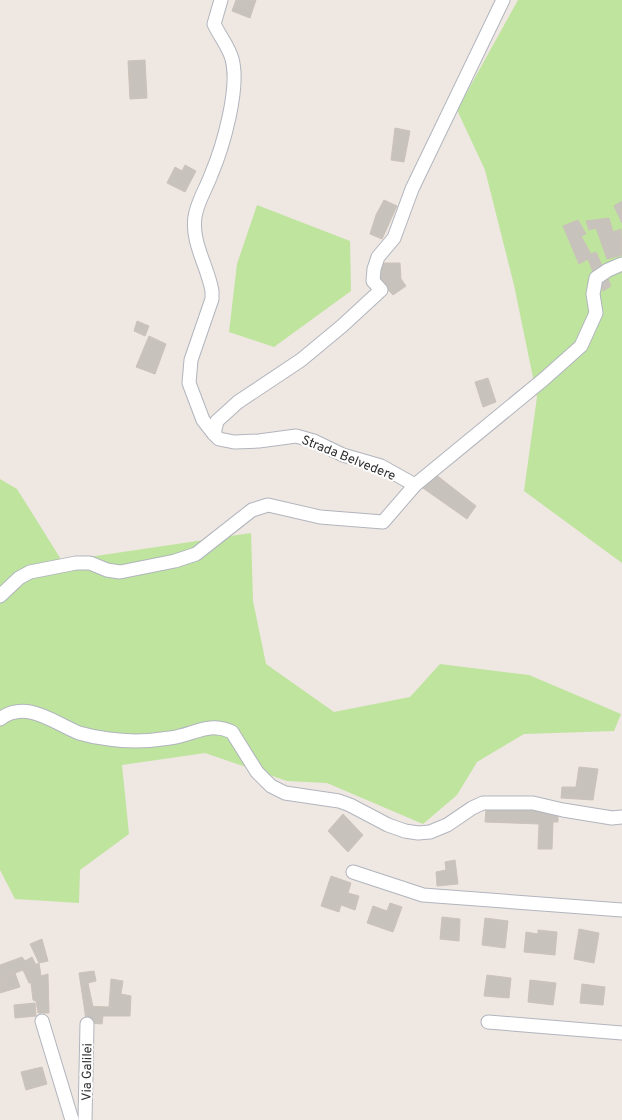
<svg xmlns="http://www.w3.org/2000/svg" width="622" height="1120" font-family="Overpass,sans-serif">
  <rect width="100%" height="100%" fill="#efe7e1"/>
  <!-- green -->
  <g fill="#bee49e">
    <polygon points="518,0 622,0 622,563 524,491 537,397 514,285 485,170 457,110"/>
    <polygon points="257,205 350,241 351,291 274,347 229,332 237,264"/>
    <polygon points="0,479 17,489 62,561 251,533 253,601 266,664 334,712 410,697 440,664 529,675 621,714 614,731 524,734 477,762 457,795 423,824 327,783 287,781 205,753 122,765 129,834 80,870 79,903 15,899 0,870"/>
  </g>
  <!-- building -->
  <g fill="#c8c2bc" stroke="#cbc2ba">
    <polygon points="236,0 256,0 250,18 232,11"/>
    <polygon points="145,60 147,98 130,99 128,61"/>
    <polygon points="395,128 410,131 404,162 391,160"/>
    <polygon points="185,165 196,171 185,192 167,183 175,167 182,171"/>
    <polygon points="384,200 397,206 382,239 370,234 376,215"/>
    <polygon points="622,201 622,223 614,206"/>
    <polygon points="609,218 613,232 621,229 622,255 607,259 596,228 589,230 586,221"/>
    <polygon points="578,220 586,234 581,236 591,254 596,252 603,268 593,272 588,259 579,264 563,226"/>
    <polygon points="381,263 400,263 401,279 406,286 393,295 381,283"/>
    <polygon points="606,274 611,286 603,291 599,280"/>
    <polygon points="137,321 149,326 145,336 134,331"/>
    <polygon points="149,336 166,344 155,374 136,367"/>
    <polygon points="488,378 496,402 483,407 475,382"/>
    <polygon points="435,474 476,506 467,519 420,486"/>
    <polygon points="579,767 598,769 593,800 561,798 562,787 576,787"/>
    <polygon points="486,809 558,811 558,822 553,822 552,849 538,849 539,824 485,822"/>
    <polygon points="343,814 363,835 348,852 328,831"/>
    <polygon points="455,860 458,884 437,886 436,872 446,870 445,862"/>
    <polygon points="331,876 351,883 348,893 359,896 355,910 341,905 339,912 321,906"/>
    <polygon points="390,903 402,907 393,932 367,923 373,906 387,911"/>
    <polygon points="442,917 460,919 459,941 440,939"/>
    <polygon points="485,918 508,921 505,948 482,945"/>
    <polygon points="579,929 599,933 594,963 574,959"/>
    <polygon points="538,930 557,932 555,955 524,952 526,932 538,934"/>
    <polygon points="42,939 48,961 39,963 30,944"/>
    <polygon points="22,957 25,961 32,957 36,965 0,979 0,965"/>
    <polygon points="39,963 41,976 48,974 49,1013 38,1013 36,1001 33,1000 31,983 29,983 23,970"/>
    <polygon points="94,971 96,981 88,983 93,1007 84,1006 79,973"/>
    <polygon points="15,973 20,987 0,993 0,979"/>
    <polygon points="487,975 511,978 509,998 484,996"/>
    <polygon points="111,979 123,981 121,994 131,996 130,1016 103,1016 102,1024 90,1023 86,1021 84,1006 109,1007"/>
    <polygon points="530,980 556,983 553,1005 528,1002"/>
    <polygon points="582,984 605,987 603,1005 580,1003"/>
    <polygon points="35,1003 36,1016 15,1018 14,1005"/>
    <polygon points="42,1067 47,1084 26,1090 21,1072"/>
  </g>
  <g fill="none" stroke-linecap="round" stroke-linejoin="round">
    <defs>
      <g id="minor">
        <path d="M221,0L214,24C219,35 229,47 232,59C240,88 223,147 211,175C206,189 197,202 195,217C191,242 208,267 212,291V299L191,360L189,383L203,420L214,434L219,439L234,442L259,441L296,436L314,441L343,455L381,466L415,485"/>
        <polyline points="214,434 217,421 238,402 301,360 342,326 381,290 373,281 374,269 378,257 394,238 412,189 503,0"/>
        <polyline points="0,596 19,578 30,572 76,563 90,563 107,570 120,572 175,561 196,554 252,510 268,505 320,517 383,522 415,485 544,379 581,346 596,313 593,294 596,278 608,270 622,264"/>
        <path d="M0,719C26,699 54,723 79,733C89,736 99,738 109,739C129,742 151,741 170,738C194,735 208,721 232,732L257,772L271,786L285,793L339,801L350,805L388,825L405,831L418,833L430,832L447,825L472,808L483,803H533L563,810L612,818L622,817"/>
        <polyline points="353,872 423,895 622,910"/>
        <polyline points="42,1021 72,1120"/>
        <polyline points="488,1022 622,1033"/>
        <polyline points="85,1120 87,1024"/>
      </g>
    </defs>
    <!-- minor casing -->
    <use href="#minor" stroke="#b1b5be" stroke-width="15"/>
    <!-- minor -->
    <use href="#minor" stroke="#fff" stroke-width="13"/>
  </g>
  <g text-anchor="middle" stroke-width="4" stroke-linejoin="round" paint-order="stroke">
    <!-- street labels -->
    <g font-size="13" fill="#2e2e2e" stroke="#fff">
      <text transform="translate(349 457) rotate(22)" y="5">Strada Belvedere</text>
      <text transform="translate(86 1072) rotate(-89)" y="5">Via Galilei</text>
    </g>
  </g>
</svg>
